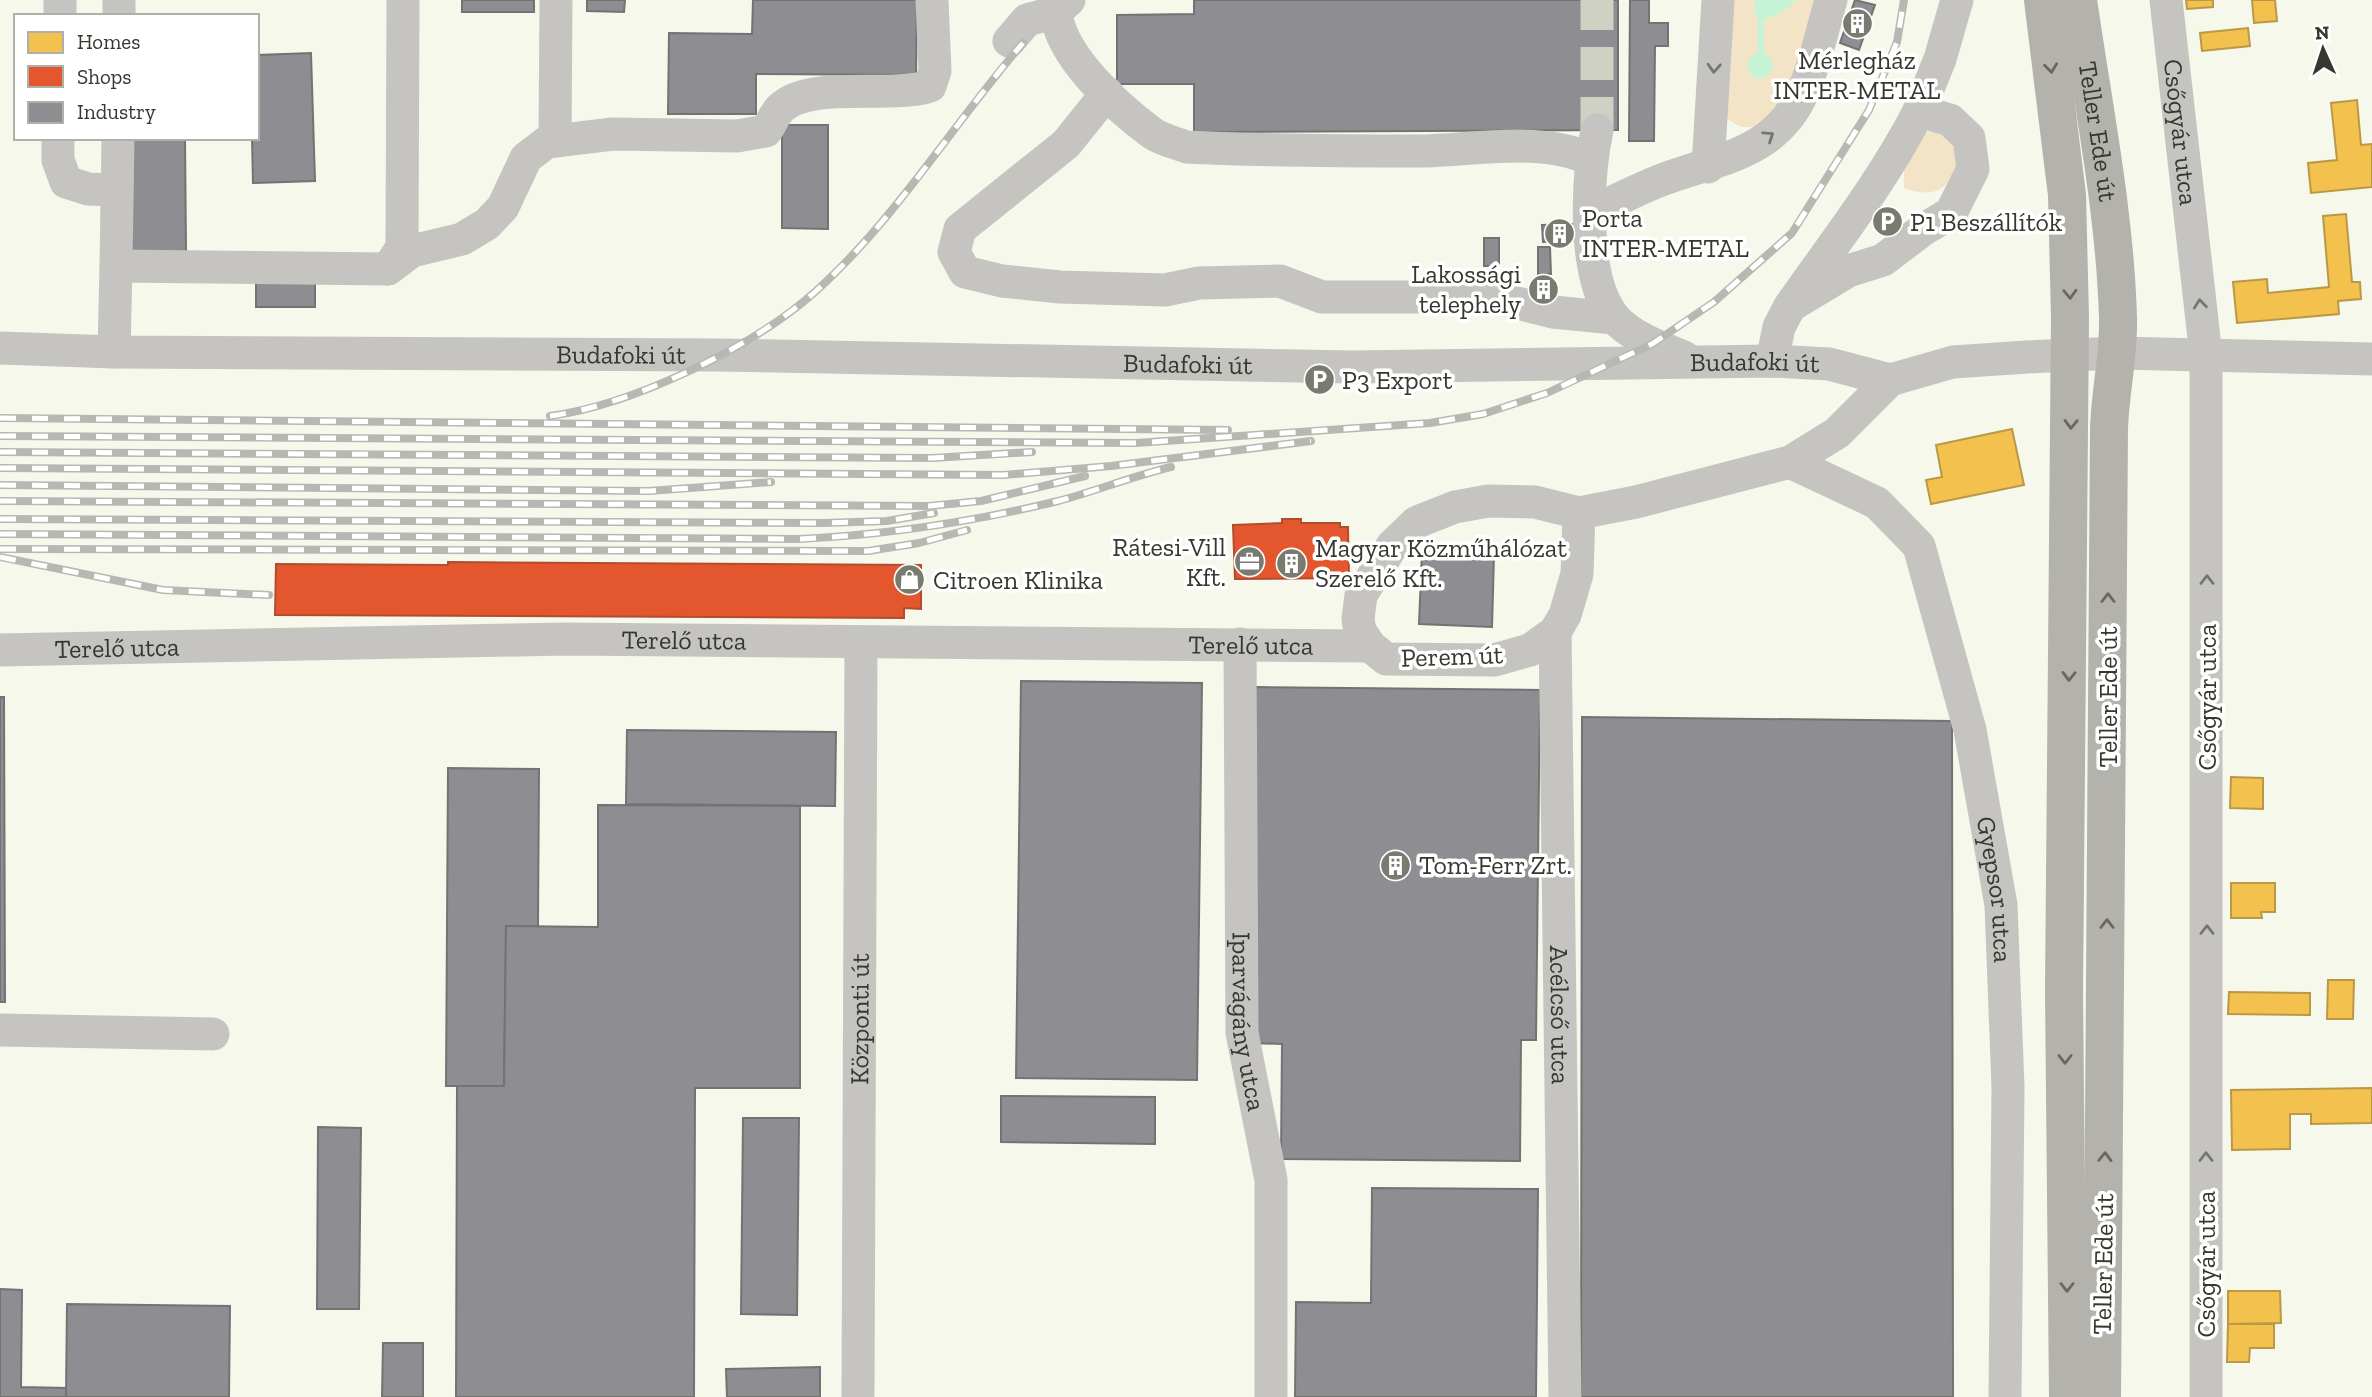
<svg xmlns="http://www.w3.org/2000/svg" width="2372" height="1397" font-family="'Zilla Slab',serif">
  <rect width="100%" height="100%" fill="#f6f8eb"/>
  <!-- green -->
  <g fill="#f3e3c7">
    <path d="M1728,0H1816C1807,32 1789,118 1751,127C1741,129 1733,122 1726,118Z"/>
    <path d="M1932,131L1943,132L1962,152C1952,185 1940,201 1904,188V166L1921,133Z"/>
  </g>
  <!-- water -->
  <polygon fill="#c6f3d4" points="1754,0 1797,0 1781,13 1764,20 1764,53 1772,59 1773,68 1768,76 1759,79 1751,75 1747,66 1750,57 1758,52 1758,19 1754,12"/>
  <!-- homes -->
  <g fill="#f2c14e" stroke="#ba9845" stroke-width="2">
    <polygon points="2186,0 2213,0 2213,7 2187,9"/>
    <polygon points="2252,0 2275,0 2277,21 2254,23"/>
    <polygon points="2248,28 2250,46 2202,51 2200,33"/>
    <polygon points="2357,100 2361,145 2372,144 2372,187 2311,193 2308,163 2337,160 2331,103"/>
    <polygon points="2346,214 2352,282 2360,282 2361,299 2338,301 2339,314 2237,323 2233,282 2267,279 2268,293 2329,287 2323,216"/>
    <polygon points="2012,429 2024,485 1931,504 1926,480 1942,477 1936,445"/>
    <polygon points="2231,777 2263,778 2263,809 2230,808"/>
    <polygon points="2231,883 2275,883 2275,912 2261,912 2262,918 2231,918"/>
    <polygon points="2328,980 2354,980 2353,1019 2327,1019"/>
    <polygon points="2229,992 2310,993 2310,1015 2228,1014"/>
    <polygon points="2372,1088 2372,1123 2311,1124 2311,1114 2290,1114 2290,1149 2232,1150 2231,1090"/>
    <polygon points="2228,1291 2280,1291 2281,1323 2228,1324"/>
    <polygon points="2228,1324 2274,1324 2274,1348 2250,1348 2249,1362 2227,1362"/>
  </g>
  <!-- shops -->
  <g fill="#e4572e" stroke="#b04d2e" stroke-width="2">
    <polygon points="1282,519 1301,519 1301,523 1340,523 1340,527 1348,527 1349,578 1235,579 1233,525 1282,523"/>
    <polygon points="448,562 921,565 921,609 904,608 904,618 275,615 276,564 448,565"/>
  </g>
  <!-- industry -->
  <g fill="#8d8d92" stroke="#737374" stroke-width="2">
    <rect x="462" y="0" width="72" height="12"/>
    <polygon points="587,0 625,0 624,12 587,11"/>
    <polygon points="753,0 917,0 916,75 756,74 756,114 668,114 669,33 752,34"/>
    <polygon points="1194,0 1618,0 1618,130 1194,132 1194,84 1117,84 1117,15 1194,14"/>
    <polygon points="1630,0 1649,0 1649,23 1668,23 1668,46 1655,46 1654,141 1629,141"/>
    <polygon points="1855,0 1875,5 1859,50 1840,43"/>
    <polygon points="311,53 315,181 253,183 252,138 257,138 257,55"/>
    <polygon points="782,125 828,125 828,229 782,228"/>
    <polygon points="132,138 185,138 186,252 132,252"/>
    <polygon points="1576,224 1577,240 1543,242 1542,225"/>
    <rect x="1484" y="238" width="15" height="28"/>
    <polygon points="1538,247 1550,247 1551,274 1538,274"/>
    <rect x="256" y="280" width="59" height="27"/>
    <polygon points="1551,281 1551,297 1537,297 1536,282"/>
    <polygon points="1422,552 1494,555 1492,627 1419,624"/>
    <polygon points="1021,681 1202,683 1197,1080 1016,1078"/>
    <polygon points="1256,687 1540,690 1536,1040 1521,1040 1520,1161 1281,1159 1282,1044 1251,1043"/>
    <polygon points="0,697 4,697 5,1002 0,1002"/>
    <polygon points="1582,717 1952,721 1953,1397 1581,1397"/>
    <polygon points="627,730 836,732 835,806 626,804"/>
    <polygon points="448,768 539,769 538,926 506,926 504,1086 446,1086"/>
    <polygon points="598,805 800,806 800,1088 695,1088 694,1397 456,1397 457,1086 504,1086 506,926 598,927"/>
    <polygon points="1001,1096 1155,1097 1155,1144 1001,1142"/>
    <polygon points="743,1118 799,1118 797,1315 741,1314"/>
    <polygon points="318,1127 361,1128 359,1309 317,1309"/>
    <polygon points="1372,1188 1538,1189 1536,1397 1295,1397 1296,1302 1371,1303"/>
    <polygon points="0,1289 22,1290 21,1387 67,1388 66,1397 0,1397"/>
    <polygon points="67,1304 230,1306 229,1397 66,1397"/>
    <polygon points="383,1343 423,1343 423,1397 382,1397"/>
    <polygon points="820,1367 820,1397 727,1397 726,1369"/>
  </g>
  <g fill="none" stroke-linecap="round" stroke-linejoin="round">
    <!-- minor-tunnel -->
    <polyline stroke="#d0d1c5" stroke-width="33" stroke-dasharray="33 17" stroke-linecap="butt" points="1597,130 1597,0"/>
    <!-- minor -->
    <g stroke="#c5c4c0" stroke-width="33">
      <path id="s1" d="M2166,0L2206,356V1397"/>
      <path d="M1056,12C1060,56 1117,107 1152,133C1162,140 1176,143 1187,147C1265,151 1344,151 1422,151C1473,150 1545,136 1591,160"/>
      <polyline points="60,16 60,0"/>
      <polyline points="119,16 119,0"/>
      <polyline points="1009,41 1027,20 1056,12 1069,0"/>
      <polyline points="1107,93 1066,144 960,229 954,252 965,272 1002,281 1060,287 1165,290 1199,283 1280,281 1322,297 1493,297 1553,312 1614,318"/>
      <polyline points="1919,111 1940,59 1957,0"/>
      <path d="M1597,130C1587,178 1582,276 1613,316C1629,336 1661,348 1684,357"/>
      <polyline points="58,138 58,160 66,182 88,189 117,190"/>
      <polyline points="555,141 556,0"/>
      <polyline points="1708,167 1718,0"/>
      <path d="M1591,212C1614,202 1636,190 1659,181C1715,159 1775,156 1803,92C1816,63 1822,30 1831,0"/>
      <polyline points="116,266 118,138"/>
      <polyline points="388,269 402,247 403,0"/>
      <path id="s2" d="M0,348L114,352L719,355L1353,367L1772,361L1829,364L1890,380L1953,362L2027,357L2118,353L2372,359"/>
      <path d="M114,352L116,266L388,269L412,251L462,239L487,224L503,207L526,158L547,142L613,134L737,136L766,131C771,124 775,113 781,108C810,80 890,99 930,86L935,71L932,0"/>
      <path d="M1772,361L1779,327L1790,306L1848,271L1883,260L1924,229L1951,213L1973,169L1969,138L1950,120L1919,111C1883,181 1835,242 1790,306"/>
      <path id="s3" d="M1790,462L1877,503L1919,546L1970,730L2001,905L2008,1087L2005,1397"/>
      <polyline points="1579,513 1577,574 1565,615 1555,632 1530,650 1494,660 1386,659 1370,646 1360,631 1358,619 1361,595 1392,546 1417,522 1455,507 1488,501 1535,502 1579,513 1636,502 1790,462 1837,433 1890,380"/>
      <path id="s4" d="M1555,632L1565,1397"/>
      <path id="s5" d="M1240,644L1242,1033L1271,1180V1397"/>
      <path id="s6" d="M0,650L566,639L1370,646"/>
      <polyline points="0,1030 213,1034"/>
      <path id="s7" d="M858,1397L861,642"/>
    </g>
    <!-- major -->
    <g stroke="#b3b2ad" stroke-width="38">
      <polyline points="2043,0 2067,195 2070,317 2064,991 2068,1397"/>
      <path id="s8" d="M2078,0C2093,105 2115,212 2118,318C2119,356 2110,392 2109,429L2102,1397"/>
    </g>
    <defs>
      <g id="rail">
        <path d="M550,416C632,405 754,347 816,291C896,219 953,124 1023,43"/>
        <polyline points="0,418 1228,430"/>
        <polyline points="0,436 1136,443 1430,423 1483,414 1547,393 1652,344 1714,302 1792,233 1869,110 1897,42 1904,0"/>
        <polyline points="0,452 933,458 1032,452"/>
        <polyline points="0,468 1003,475 1111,466 1311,441"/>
        <polyline points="0,485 649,491 771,482"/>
        <polyline points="0,501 929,506 981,501 1085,476"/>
        <polyline points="0,519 823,523 887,521 934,513"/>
        <path d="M0,534L798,539C886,535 972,522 1058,501C1096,491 1133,476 1171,467"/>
        <polyline points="0,549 868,551 919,543 967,530"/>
        <polyline points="0,557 163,590 269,595"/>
      </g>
    </defs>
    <!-- rail casing -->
    <use href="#rail" stroke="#b8b8b3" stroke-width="8"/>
    <!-- rail -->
    <use href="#rail" stroke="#fff" stroke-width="5" stroke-dasharray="16" stroke-linecap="butt"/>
  </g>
  <!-- one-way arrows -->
  <defs><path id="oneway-chevron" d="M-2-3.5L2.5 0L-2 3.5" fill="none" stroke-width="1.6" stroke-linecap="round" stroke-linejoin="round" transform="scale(1.75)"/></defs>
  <g stroke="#767670">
    <use href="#oneway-chevron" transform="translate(1714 68) rotate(93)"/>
    <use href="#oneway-chevron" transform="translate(1769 136) rotate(-34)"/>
    <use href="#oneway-chevron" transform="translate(2200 304) rotate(-96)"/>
    <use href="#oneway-chevron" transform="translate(2207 580) rotate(-90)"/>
    <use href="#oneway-chevron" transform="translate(2207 930) rotate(-90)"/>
    <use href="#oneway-chevron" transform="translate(2206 1157) rotate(-90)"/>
  </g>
  <g stroke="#686861">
    <use href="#oneway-chevron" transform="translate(2051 68) rotate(83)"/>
    <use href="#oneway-chevron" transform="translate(2070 294) rotate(88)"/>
    <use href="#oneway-chevron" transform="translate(2071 424) rotate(91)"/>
    <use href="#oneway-chevron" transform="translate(2108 598) rotate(-90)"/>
    <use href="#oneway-chevron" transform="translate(2069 676) rotate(91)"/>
    <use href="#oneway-chevron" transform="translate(2107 924) rotate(-90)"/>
    <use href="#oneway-chevron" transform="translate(2065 1059) rotate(90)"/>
    <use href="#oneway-chevron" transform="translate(2105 1157) rotate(-89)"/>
    <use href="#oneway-chevron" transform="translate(2067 1287) rotate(90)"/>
  </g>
  <!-- icons -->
  <defs>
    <symbol id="building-disc" viewBox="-11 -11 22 22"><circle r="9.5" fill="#797b71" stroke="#fff"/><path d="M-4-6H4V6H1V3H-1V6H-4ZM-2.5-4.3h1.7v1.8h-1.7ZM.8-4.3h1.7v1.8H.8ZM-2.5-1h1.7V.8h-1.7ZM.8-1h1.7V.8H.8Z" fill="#fff"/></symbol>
    <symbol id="parking-disc" viewBox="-11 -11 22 22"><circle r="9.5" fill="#797b71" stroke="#fff"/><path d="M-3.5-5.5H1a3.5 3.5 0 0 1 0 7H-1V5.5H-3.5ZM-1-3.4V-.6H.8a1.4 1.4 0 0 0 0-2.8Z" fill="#fff"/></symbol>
    <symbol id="office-disc" viewBox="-11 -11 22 22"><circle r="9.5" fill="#797b71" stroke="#fff"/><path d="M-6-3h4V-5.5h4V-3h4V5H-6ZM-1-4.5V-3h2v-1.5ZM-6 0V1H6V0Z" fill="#fff"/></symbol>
    <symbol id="shop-disc" viewBox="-11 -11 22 22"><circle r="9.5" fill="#797b71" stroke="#fff"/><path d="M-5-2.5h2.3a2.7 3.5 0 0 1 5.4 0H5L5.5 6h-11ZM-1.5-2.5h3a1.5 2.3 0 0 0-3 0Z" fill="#fff"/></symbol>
  </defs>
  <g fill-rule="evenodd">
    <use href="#building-disc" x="1840" y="6" width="35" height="35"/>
    <use href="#parking-disc" x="1870" y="204" width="35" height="35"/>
    <use href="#building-disc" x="1542" y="216" width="35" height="35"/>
    <use href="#building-disc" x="1526" y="272" width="35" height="35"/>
    <use href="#parking-disc" x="1302" y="362" width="35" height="35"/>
    <use href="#office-disc" x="1232" y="544" width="35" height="35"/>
    <use href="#building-disc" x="1274" y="546" width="35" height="35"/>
    <use href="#shop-disc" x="892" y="562" width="35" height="35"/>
    <use href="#building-disc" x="1378" y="848" width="35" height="35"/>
  </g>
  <g text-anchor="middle" stroke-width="7" stroke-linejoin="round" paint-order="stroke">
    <!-- poi labels -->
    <g font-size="26" fill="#36372f" stroke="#fff" text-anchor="start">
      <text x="1857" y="69" text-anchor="middle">Mérlegház<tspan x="1857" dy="30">INTER-METAL</tspan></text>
      <text x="1582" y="227">Porta<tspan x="1582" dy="30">INTER-METAL</tspan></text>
      <text x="1910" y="231">P1 Beszállítók</text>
      <text x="1521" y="283" text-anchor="end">Lakossági<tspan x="1521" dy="30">telephely</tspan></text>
      <text x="1342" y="389">P3 Export</text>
      <text x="1226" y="556" text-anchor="end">Rátesi-Vill<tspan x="1226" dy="30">Kft.</tspan></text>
      <text x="1315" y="557">Magyar Közműhálózat<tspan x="1315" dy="30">Szerelő Kft.</tspan></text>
      <text x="933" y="589">Citroen Klinika</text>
      <text x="1419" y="874">Tom-Ferr Zrt.</text>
    </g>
    <!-- street labels -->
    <g font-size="26" fill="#36372f" stroke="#fff">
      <text dy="9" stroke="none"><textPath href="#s8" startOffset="133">Teller Ede út</textPath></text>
      <text dy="9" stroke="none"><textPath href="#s1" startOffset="133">Csőgyár utca</textPath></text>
      <text dy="9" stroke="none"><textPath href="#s2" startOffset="621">Budafoki út</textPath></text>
      <text dy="9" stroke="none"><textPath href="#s2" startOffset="1755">Budafoki út</textPath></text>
      <text dy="9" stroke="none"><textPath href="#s2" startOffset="1188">Budafoki út</textPath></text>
      <text dy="9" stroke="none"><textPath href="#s6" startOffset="684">Terelő utca</textPath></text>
      <text dy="9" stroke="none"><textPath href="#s6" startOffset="1251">Terelő utca</textPath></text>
      <text dy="9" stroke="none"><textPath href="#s6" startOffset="117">Terelő utca</textPath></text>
      <text transform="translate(1452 656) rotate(-2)" y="9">Perem út</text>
      <text transform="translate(2108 697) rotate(-90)" y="9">Teller Ede út</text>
      <text transform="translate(2207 697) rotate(-90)" y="9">Csőgyár utca</text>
      <text dy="9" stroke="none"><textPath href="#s3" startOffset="509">Gyepsor utca</textPath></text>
      <text dy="9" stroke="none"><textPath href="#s4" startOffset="383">Acélcső utca</textPath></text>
      <text dy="9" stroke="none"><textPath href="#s7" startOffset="378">Központi út</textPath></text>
      <text dy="9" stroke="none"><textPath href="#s5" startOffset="378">Iparvágány utca</textPath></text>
      <text transform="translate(2103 1264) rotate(-89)" y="9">Teller Ede út</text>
      <text transform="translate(2206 1264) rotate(-90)" y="9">Csőgyár utca</text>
    </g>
  </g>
  <!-- legend -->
  <rect x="14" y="14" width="245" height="126" fill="#ffffff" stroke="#afafac" stroke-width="2"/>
  <rect x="28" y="32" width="35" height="21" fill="#f2c14e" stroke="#afafac" stroke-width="2"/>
  <text x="77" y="49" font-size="21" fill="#36372f">Homes</text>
  <rect x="28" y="66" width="35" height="21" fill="#e4572e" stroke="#afafac" stroke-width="2"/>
  <text x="77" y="84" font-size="21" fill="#36372f">Shops</text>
  <rect x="28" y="102" width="35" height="21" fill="#8d8d92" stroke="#afafac" stroke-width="2"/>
  <text x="77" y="119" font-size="21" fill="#36372f">Industry</text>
  <!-- north arrow -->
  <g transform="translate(2323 49) rotate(357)" stroke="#ffffff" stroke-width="5" paint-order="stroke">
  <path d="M0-5L12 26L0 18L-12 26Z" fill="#36372f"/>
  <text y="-10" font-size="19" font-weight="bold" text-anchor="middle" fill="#36372f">N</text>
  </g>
</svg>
